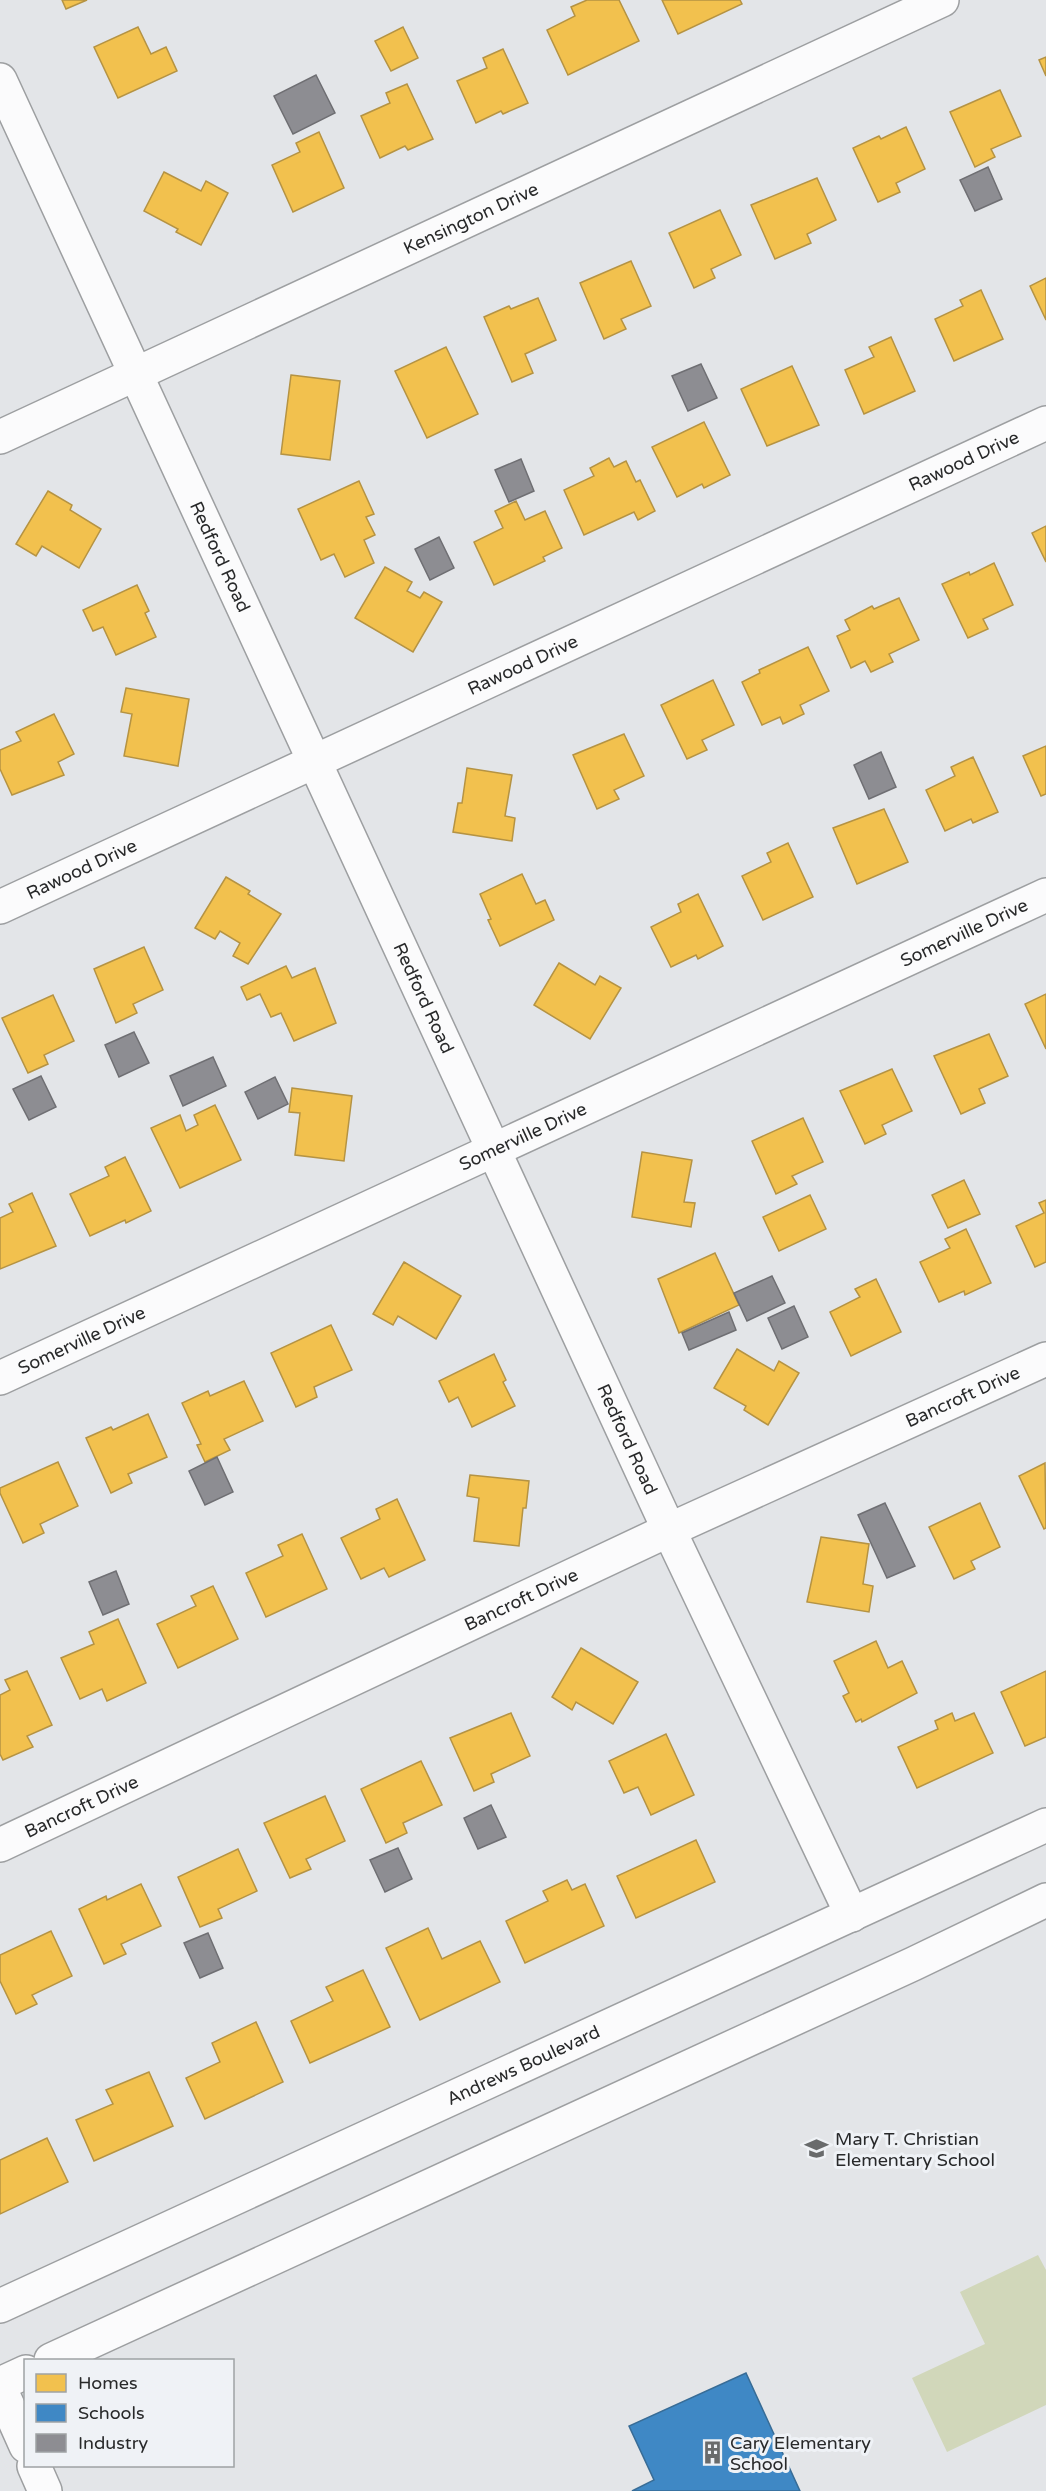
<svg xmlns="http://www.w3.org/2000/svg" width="1046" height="2491" font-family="'Varela Round',sans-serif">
  <rect width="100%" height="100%" fill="#e3e5e8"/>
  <!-- green -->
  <polygon fill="#d1d7ba" points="1038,2255 1046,2270 1046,2405 947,2452 912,2378 985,2344 960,2292"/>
  <!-- homes -->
  <g fill="#f2c14e" stroke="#b59343" stroke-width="1.5">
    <polygon points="62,0 87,0 66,9"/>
    <polygon points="587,0 619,0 639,41 568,75 547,30 575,16 571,7"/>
    <polygon points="662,0 740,0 742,4 678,34"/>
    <polygon points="138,27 151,54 166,47 177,71 118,98 94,47"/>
    <polygon points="403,27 418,58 391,71 375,41"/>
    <polygon points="503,49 528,103 503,114 501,111 476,123 457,81 487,68 483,58"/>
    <polygon points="1046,57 1046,76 1039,60"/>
    <polygon points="407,84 433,139 408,150 405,146 380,158 361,116 390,103 386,93"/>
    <polygon points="1000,90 1021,136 991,149 995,157 975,167 950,112"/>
    <polygon points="906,127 925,169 896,183 900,192 878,202 853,148 879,136 881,139"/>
    <polygon points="319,132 344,188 293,212 272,165 300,152 296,143"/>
    <polygon points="164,172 201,191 206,181 228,193 201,245 176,232 178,229 144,211"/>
    <polygon points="817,178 836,220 807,234 811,243 775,259 751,205"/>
    <polygon points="720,210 741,255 711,269 715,278 694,288 669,233"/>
    <polygon points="631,261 651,306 621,319 626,329 604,339 580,283"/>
    <polygon points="1046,278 1046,320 1030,286"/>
    <polygon points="981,290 1003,339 954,361 935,319 963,306 960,300"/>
    <polygon points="538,298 556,340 525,354 533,373 512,382 484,317 509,306 511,309"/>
    <polygon points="891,337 915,391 864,414 845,370 874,357 869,347"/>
    <polygon points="446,347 478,414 427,438 395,371"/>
    <polygon points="792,366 819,425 767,446 741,389"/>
    <polygon points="291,375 340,381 330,460 281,454"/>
    <polygon points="704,422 730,475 704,488 702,484 677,497 652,447"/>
    <polygon points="609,458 614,467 626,461 636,482 640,480 655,511 638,520 634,512 584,535 564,490 594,476 590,468"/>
    <polygon points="359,481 374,514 366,517 375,535 364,540 374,563 345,577 334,554 321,560 298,509"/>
    <polygon points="48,491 72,505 70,510 101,529 79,568 42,546 36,556 16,544"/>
    <polygon points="516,501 525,520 545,511 562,548 543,557 545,561 494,585 474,542 503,528 495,511"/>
    <polygon points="1046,526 1046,562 1032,533"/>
    <polygon points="994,563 1013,605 983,619 988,629 968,638 942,584 969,572 970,575"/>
    <polygon points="385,567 412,582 407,591 420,598 424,592 442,602 413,652 355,618"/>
    <polygon points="137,585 149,611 145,613 156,637 116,655 103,627 93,631 83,610"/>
    <polygon points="899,598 919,640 889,654 893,662 871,672 865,661 851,668 837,636 850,630 845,620 872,606 874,609"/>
    <polygon points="808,647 829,691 800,705 804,714 783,724 780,717 762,725 742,682 760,673 759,670"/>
    <polygon points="713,680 734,725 702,740 707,750 687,759 661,705"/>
    <polygon points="126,688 189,699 178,766 124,756 132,714 121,712"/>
    <polygon points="54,714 74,754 58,762 64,775 12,795 0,769 0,750 21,741 16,732"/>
    <polygon points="624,734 644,776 614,790 619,799 597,809 573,755"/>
    <polygon points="1046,746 1046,794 1041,796 1023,756"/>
    <polygon points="973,757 998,812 973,823 971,819 945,831 926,790 955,776 951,767"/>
    <polygon points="467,768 512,775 505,816 515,818 512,841 453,832 458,803 462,803"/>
    <polygon points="884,809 908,862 857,884 833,828"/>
    <polygon points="788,843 813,897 763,920 742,876 771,862 767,853"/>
    <polygon points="522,874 536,904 545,900 554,920 500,946 488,920 491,919 480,894"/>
    <polygon points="226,877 250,891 248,894 281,914 248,964 233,956 240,943 220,931 215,939 195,928"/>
    <polygon points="698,894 723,946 698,959 696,955 671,967 651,927 681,912 678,904"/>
    <polygon points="144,947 163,990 133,1004 137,1013 116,1023 94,969"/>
    <polygon points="559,963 595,985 600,976 621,988 590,1039 534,1005"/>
    <polygon points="286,966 292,978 315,968 336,1023 294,1041 281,1013 271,1017 260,994 247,1000 241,987"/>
    <polygon points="1046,994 1046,1049 1025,1004"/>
    <polygon points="53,995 74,1041 44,1055 48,1064 28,1073 2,1018"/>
    <polygon points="989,1034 1008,1076 979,1089 985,1103 961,1114 934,1056"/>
    <polygon points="892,1069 912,1111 882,1125 886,1134 865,1144 840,1091"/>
    <polygon points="292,1088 352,1096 344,1161 295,1155 300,1113 289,1112"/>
    <polygon points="215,1105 241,1160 180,1188 151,1128 180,1115 186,1131 198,1125 194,1115"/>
    <polygon points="803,1118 823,1162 792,1176 797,1184 776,1194 752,1141"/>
    <polygon points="642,1152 692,1160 684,1202 695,1203 691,1227 632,1217"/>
    <polygon points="125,1157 151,1211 126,1223 125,1220 90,1236 70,1194 109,1176 105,1167"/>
    <polygon points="964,1180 980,1214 948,1228 932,1195"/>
    <polygon points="32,1193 56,1246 0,1269 0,1218 13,1212 9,1204"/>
    <polygon points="810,1195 826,1229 779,1251 763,1217"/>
    <polygon points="1046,1200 1046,1262 1035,1267 1016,1226 1044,1213 1039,1203"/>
    <polygon points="966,1229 991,1283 965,1295 964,1291 939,1302 920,1262 950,1248 945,1239"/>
    <polygon points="715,1253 739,1305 679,1333 658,1279"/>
    <polygon points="404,1262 461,1296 436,1339 398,1316 393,1325 373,1314"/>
    <polygon points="876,1279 901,1332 851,1356 830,1312 860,1297 855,1289"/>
    <polygon points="331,1325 352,1370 314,1387 317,1397 296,1407 271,1353"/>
    <polygon points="737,1349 774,1371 779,1361 799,1373 768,1425 744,1410 746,1406 714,1388"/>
    <polygon points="494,1354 506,1380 503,1382 515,1406 472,1427 458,1397 449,1402 439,1381"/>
    <polygon points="244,1381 263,1421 224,1439 230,1450 205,1462 197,1445 201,1444 182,1403 208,1391 210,1396"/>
    <polygon points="148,1414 167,1457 128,1474 132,1483 111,1493 86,1438 111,1427 113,1430"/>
    <polygon points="58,1462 78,1506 40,1524 44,1533 23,1543 0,1493 0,1488"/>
    <polygon points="1045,1463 1046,1528 1044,1529 1019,1476"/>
    <polygon points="470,1475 529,1481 526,1508 523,1508 519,1546 474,1541 479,1498 467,1496"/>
    <polygon points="397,1499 425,1560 389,1577 384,1568 361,1579 341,1538 380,1519 376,1509"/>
    <polygon points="980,1503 1000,1547 971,1561 975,1569 954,1579 929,1527"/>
    <polygon points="302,1534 327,1589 266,1617 246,1573 283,1556 278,1545"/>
    <polygon points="821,1537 869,1544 863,1584 873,1586 869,1612 807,1602"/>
    <polygon points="213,1586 238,1639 178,1668 157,1624 196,1606 191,1596"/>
    <polygon points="118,1619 146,1683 107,1701 102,1689 80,1699 61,1658 94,1644 89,1632"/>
    <polygon points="876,1641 888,1668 902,1661 917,1693 862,1722 861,1719 856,1722 843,1696 849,1693 834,1661"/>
    <polygon points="581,1648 638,1682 613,1724 576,1702 572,1710 552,1697"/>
    <polygon points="27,1671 52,1725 27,1736 33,1747 3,1760 0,1754 0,1695 10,1690 5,1680"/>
    <polygon points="1046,1671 1046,1737 1025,1746 1001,1692"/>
    <polygon points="511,1713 530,1756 491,1774 494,1782 474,1791 450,1738"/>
    <polygon points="952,1713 955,1721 974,1713 993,1753 917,1788 898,1747 938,1729 935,1721"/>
    <polygon points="666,1734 694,1795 651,1815 638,1787 624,1793 609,1761"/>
    <polygon points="421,1761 442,1805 403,1823 407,1833 386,1843 361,1789"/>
    <polygon points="325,1796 345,1841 306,1859 311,1869 290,1878 264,1823"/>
    <polygon points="696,1840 715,1882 636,1918 617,1876"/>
    <polygon points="238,1849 257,1891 218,1909 222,1918 200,1927 178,1877"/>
    <polygon points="567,1880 572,1890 585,1884 604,1926 525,1963 506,1921 548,1901 543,1891"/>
    <polygon points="141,1884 161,1926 121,1944 126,1954 104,1964 79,1909 106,1896 107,1900"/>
    <polygon points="428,1928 442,1959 480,1941 500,1982 420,2020 386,1948"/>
    <polygon points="51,1931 72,1976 32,1995 37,2004 16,2014 0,1981 0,1955"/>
    <polygon points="363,1970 390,2027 310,2063 291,2021 333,2001 326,1987"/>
    <polygon points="256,2022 283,2082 205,2119 186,2078 220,2062 212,2043"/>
    <polygon points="149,2072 173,2126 94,2161 76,2120 113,2104 106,2090"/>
    <polygon points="47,2138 68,2182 0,2214 0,2160"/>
  </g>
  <!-- schools -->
  <polygon fill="#3f88c5" stroke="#386c96" stroke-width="1.5" points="746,2373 800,2491 632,2491 654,2480 629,2426"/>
  <!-- industry -->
  <g fill="#8d8d92" stroke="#6f6f73" stroke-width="1.5">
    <polygon points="316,75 335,113 293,134 274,96"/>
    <polygon points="988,167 1002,199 975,211 960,180"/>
    <polygon points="701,364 717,398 688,411 672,376"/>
    <polygon points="521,459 534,491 509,502 495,470"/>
    <polygon points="439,537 454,568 430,580 415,549"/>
    <polygon points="881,752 896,787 869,799 854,765"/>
    <polygon points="134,1032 149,1063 119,1077 105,1045"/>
    <polygon points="213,1057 226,1086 183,1106 170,1076"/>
    <polygon points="41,1076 56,1107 29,1120 13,1089"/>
    <polygon points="275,1077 288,1104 258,1119 245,1092"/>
    <polygon points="772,1276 785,1303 747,1321 734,1293"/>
    <polygon points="794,1306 808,1337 782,1349 768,1318"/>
    <polygon points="729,1312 736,1330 689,1350 682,1333"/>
    <polygon points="217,1457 233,1492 205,1505 189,1471"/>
    <polygon points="885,1503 915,1566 887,1578 858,1515"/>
    <polygon points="116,1571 129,1604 103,1615 89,1582"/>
    <polygon points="491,1805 506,1837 478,1849 464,1818"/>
    <polygon points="398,1848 412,1879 385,1892 370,1860"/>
    <polygon points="208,1933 223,1968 200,1978 184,1943"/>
  </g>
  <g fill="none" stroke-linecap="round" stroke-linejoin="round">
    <defs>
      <g id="street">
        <path id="s1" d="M0,80L669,1530L852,1915"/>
        <path id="s2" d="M0,437L942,0"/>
        <path id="s3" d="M0,907L1046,423"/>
        <path id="s4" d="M0,1378L1046,895"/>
        <path id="s5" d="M0,1845L669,1530L1046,1359"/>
        <polyline points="0,2388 26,2446"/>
        <polyline points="34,2466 45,2491"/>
      </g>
      <g id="secondary">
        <path id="s6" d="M0,2306L1046,1825"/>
        <polyline points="51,2360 913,1964 1046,1900"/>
        <polyline points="0,2384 26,2372"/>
      </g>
    </defs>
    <!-- street casing -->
    <use href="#street" stroke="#9d9fa1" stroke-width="36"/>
    <!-- secondary casing -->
    <use href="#secondary" stroke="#9d9fa1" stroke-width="36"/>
    <!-- street -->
    <use href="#street" stroke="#fbfbfc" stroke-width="33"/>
    <!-- secondary -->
    <use href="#secondary" stroke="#fbfbfc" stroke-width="33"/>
  </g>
  <!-- icons -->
  <defs>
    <symbol id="school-bare" viewBox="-9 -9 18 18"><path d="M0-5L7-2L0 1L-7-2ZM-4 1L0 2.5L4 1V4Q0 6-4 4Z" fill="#696b6c" stroke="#eff2f6" stroke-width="2.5" paint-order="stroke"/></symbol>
    <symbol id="building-bare" viewBox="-9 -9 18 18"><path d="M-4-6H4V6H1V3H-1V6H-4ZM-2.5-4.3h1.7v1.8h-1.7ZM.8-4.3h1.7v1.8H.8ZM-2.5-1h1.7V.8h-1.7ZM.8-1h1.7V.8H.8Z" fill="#696b6c" stroke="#eff2f6" stroke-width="2.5" paint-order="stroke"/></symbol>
  </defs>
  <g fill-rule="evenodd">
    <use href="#school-bare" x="800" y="2132" width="33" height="33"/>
    <use href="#building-bare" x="696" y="2436" width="33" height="33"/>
  </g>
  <g text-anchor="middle" stroke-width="6" stroke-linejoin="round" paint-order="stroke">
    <!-- street labels -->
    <g font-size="18" fill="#28292a" stroke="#eff2f6">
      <text dy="6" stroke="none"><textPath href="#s2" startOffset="519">Kensington Drive</textPath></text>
      <text dy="6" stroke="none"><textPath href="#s3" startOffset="1062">Rawood Drive</textPath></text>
      <text dy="6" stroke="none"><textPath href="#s1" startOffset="525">Redford Road</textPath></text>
      <text dy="6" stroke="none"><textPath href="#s3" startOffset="576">Rawood Drive</textPath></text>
      <text dy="6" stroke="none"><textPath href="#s3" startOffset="90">Rawood Drive</textPath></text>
      <text dy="6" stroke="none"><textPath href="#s4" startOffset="1062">Somerville Drive</textPath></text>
      <text dy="6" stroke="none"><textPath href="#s1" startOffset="1011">Redford Road</textPath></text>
      <text dy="6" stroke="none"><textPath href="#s4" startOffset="576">Somerville Drive</textPath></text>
      <text dy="6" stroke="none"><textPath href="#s4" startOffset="90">Somerville Drive</textPath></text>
      <text dy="6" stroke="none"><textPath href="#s5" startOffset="1062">Bancroft Drive</textPath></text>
      <text dy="6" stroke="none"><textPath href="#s1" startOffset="1497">Redford Road</textPath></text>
      <text dy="6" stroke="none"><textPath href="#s5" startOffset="576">Bancroft Drive</textPath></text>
      <text dy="6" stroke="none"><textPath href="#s5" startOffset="90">Bancroft Drive</textPath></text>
      <text dy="6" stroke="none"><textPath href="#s6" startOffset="576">Andrews Boulevard</textPath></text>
    </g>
    <!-- poi labels -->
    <g font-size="18" fill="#28292a" stroke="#eff2f6" text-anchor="start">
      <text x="835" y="2145">Mary T. Christian<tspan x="835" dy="21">Elementary School</tspan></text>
      <text x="730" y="2449">Cary Elementary<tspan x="730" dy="21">School</tspan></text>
    </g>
  </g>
  <!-- legend -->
  <rect x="24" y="2359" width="210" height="108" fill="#eff2f6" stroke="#9fa2a4" stroke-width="1.5"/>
  <rect x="36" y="2374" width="30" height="18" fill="#f2c14e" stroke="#9fa2a4" stroke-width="1.5"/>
  <text x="78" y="2389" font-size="18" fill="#28292a">Homes</text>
  <rect x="36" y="2404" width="30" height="18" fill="#3f88c5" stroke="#9fa2a4" stroke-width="1.5"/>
  <text x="78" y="2419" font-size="18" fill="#28292a">Schools</text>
  <rect x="36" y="2434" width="30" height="18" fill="#8d8d92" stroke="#9fa2a4" stroke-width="1.5"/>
  <text x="78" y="2449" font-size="18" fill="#28292a">Industry</text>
</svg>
